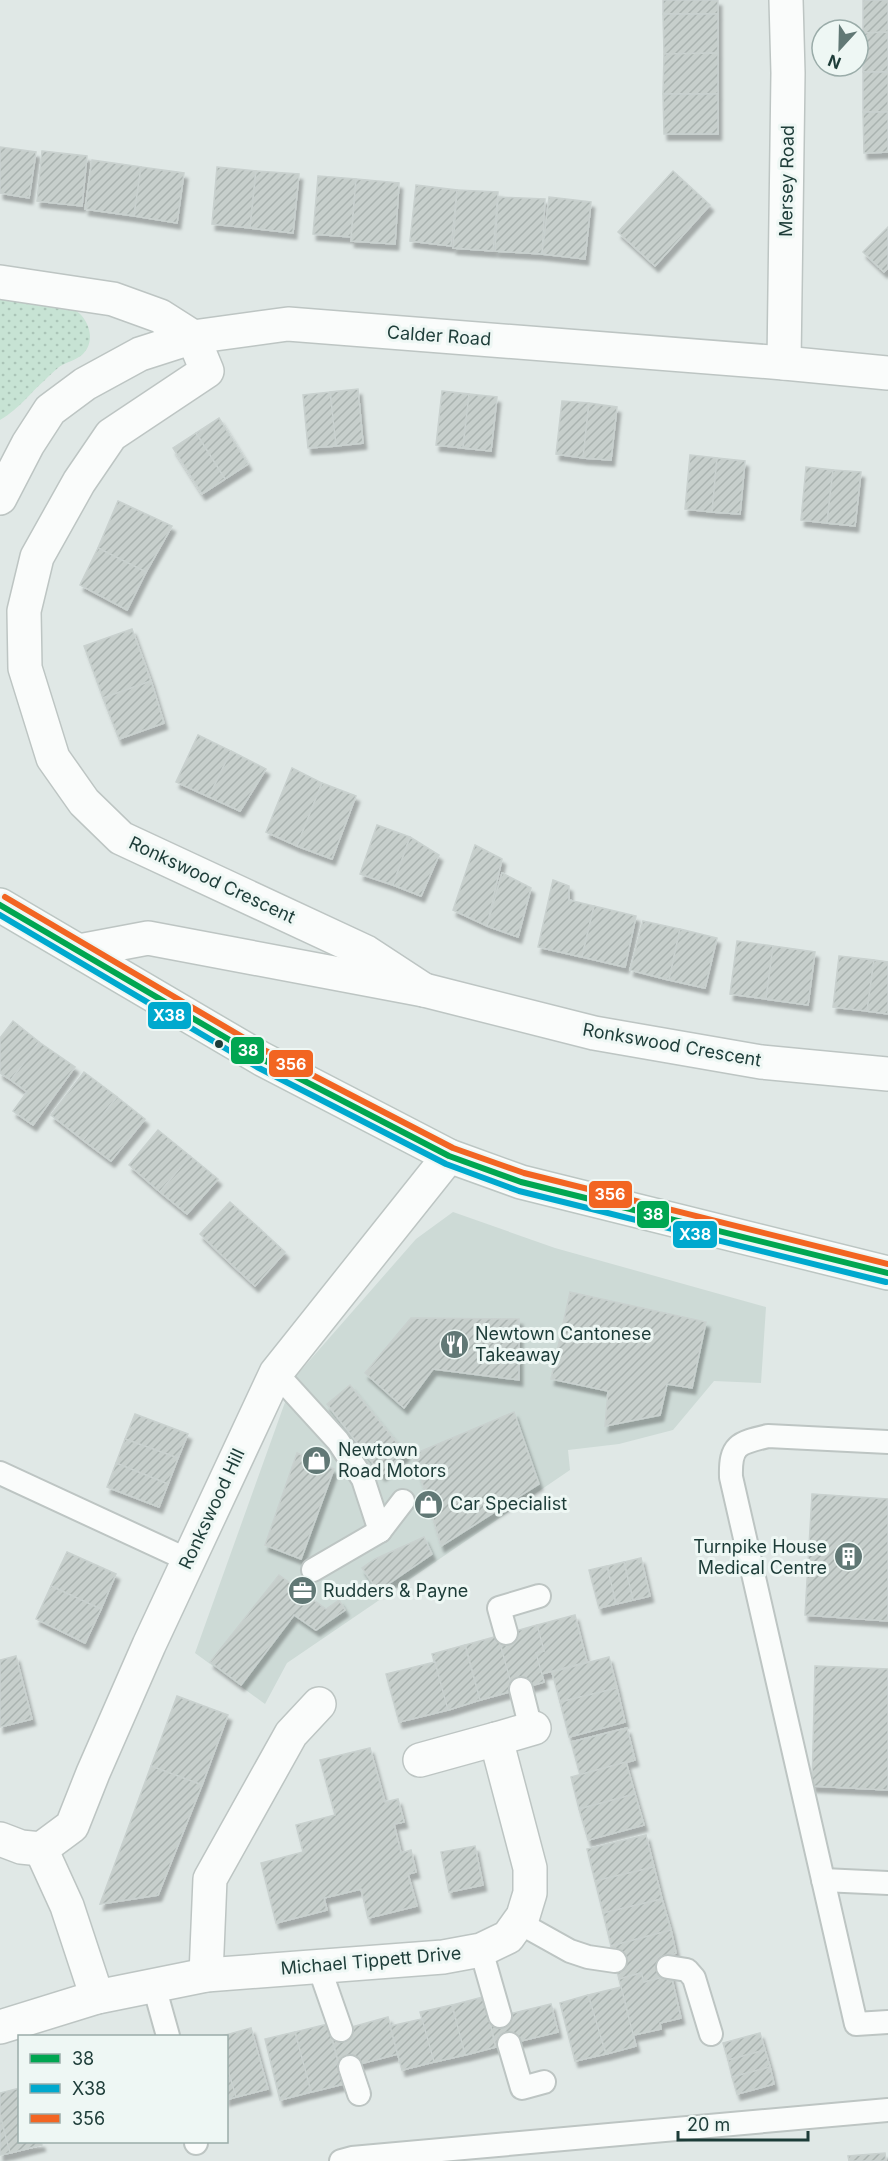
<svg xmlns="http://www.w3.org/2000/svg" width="888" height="2161" font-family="Inter,sans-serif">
  <defs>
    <pattern id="grass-dots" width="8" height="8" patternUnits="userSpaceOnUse" patternTransform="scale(1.5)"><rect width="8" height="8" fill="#c7e3d4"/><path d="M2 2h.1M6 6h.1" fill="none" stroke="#aac4b7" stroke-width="1.8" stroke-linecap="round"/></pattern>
    <pattern id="building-hatch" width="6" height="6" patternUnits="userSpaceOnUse" patternTransform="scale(1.5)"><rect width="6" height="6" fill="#c7cfcc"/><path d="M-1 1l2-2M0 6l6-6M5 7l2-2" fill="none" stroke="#aab3b0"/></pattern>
    <filter id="shadow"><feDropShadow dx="3.5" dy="6" stdDeviation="1.5" flood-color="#0004"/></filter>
  </defs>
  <rect width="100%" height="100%" fill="#e0e8e6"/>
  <!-- built -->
  <polygon fill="#cddad6" points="453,1212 555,1248 766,1307 761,1383 714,1381 673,1430 619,1444 568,1450 570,1470 287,1663 265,1704 195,1653 284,1405 296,1376 416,1239"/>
  <!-- grass -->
  <path fill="url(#grass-dots)" d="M0,297L75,310C88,318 97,340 83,354C77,360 66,362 59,367C54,371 49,376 45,380C29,394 19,409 0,420Z"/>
  <!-- building -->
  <g fill="url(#building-hatch)" stroke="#c9d1cf" stroke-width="1.5" filter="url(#shadow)">
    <rect x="663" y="0" width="55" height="14"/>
    <polygon points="863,0 888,0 888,32 863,33"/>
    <polygon points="663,14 718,14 718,53 664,54"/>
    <polygon points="888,32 888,72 863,72 863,33"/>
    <polygon points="718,53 718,94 663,94 664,54"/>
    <rect x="863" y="72" width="25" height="40"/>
    <polygon points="663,94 718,94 718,134 664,134"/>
    <polygon points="863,112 888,112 888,152 864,153"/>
    <polygon points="0,147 36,152 29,198 0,193"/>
    <polygon points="42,151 87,156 82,206 37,201"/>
    <polygon points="92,160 141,167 134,216 85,209"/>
    <polygon points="141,167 184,173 177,223 134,216"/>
    <polygon points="217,167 256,171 250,228 212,224"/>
    <polygon points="256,171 299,174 293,233 250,228"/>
    <polygon points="673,171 710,205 655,266 618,232"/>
    <polygon points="318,176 356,179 351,237 313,234"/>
    <polygon points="356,179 399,183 395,244 351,241"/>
    <polygon points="416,185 457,190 451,246 410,241"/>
    <polygon points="457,190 498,192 493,251 453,248"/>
    <polygon points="498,197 545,199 542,254 495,251"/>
    <polygon points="549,197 591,202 585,259 542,254"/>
    <polygon points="888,227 888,268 884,272 863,252"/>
    <polygon points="358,389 363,443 336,446 330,392"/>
    <polygon points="442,391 469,394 463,448 436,445"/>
    <polygon points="330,392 336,446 308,448 303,395"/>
    <polygon points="469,394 497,397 491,451 463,448"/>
    <polygon points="562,401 589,403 583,458 556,454"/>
    <polygon points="589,403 617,407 611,460 583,458"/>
    <polygon points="219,418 248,464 225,479 196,433"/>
    <polygon points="196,433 225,479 202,494 173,448"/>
    <polygon points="690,455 717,458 712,512 685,509"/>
    <polygon points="717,458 745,461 740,514 712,512"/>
    <polygon points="806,467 833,470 827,523 801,520"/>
    <polygon points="833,470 861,472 855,526 827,523"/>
    <polygon points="118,501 172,526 146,572 98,548"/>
    <polygon points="98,548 146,572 127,610 80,585"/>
    <polygon points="132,629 151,681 103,698 84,646"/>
    <polygon points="151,681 164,723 119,739 103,698"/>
    <polygon points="198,735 231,751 209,797 176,782"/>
    <polygon points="231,751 266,769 240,811 209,797"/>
    <polygon points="292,768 322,783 297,846 266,832"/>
    <polygon points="322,783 356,796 332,859 297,846"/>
    <polygon points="377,825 410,837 393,885 360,874"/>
    <polygon points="410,837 439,855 421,896 393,885"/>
    <polygon points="475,845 502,859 487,926 453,910"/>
    <polygon points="502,873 531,888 518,937 487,926"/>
    <polygon points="553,880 569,886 569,900 594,906 582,957 538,947"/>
    <polygon points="594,906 636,916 625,967 582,957"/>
    <polygon points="643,921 680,929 669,980 630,970"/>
    <polygon points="680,929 717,938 705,988 669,980"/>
    <polygon points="737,941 773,946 766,999 730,994"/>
    <polygon points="773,946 815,952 808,1005 766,999"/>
    <polygon points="839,956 874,960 867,1011 833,1007"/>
    <polygon points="874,960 888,962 888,1014 867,1011"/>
    <polygon points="13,1021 39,1042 11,1080 0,1073 0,1038"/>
    <polygon points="39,1042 75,1067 33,1125 13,1111 27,1092 11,1080"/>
    <polygon points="84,1072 117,1097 83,1140 51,1115"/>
    <polygon points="117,1097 145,1119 111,1161 83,1140"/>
    <polygon points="158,1130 190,1156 160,1192 129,1165"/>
    <polygon points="190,1156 218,1179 187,1214 160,1192"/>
    <polygon points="230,1202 259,1228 228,1261 200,1234"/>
    <polygon points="259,1228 285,1252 255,1286 228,1261"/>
    <polygon points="570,1292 706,1322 692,1388 667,1384 660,1415 605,1426 608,1391 551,1379"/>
    <polygon points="411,1318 519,1319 519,1380 433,1369 404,1408 365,1373"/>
    <polygon points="350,1385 406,1454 382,1475 327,1404"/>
    <polygon points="514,1412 539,1484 441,1546 425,1491 412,1455"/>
    <polygon points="135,1414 188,1434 178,1458 125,1439"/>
    <polygon points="125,1439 178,1458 168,1484 116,1463"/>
    <polygon points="297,1453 334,1469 301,1559 265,1545"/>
    <polygon points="116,1463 168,1484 159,1507 107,1487"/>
    <polygon points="812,1494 888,1499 888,1621 805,1615"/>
    <polygon points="424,1537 432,1554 378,1591 362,1568 375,1559"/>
    <polygon points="67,1552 116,1574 101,1609 51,1586"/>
    <polygon points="641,1558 650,1596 633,1600 624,1562"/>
    <polygon points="624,1562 633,1600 616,1604 607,1566"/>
    <polygon points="607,1566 616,1604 599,1608 589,1570"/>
    <polygon points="279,1575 326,1609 339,1600 345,1610 316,1630 294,1615 241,1685 210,1662"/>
    <polygon points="51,1586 101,1609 85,1643 36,1619"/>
    <polygon points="575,1615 587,1662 541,1674 536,1653 544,1651 537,1625"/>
    <polygon points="537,1625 544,1651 536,1653 544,1682 513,1691 498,1636"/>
    <polygon points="498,1636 513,1691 480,1700 465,1645"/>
    <polygon points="465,1645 480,1700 448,1710 432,1654"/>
    <polygon points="16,1656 32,1719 0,1727 0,1660"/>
    <polygon points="609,1657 617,1688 560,1702 552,1672"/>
    <polygon points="435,1662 448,1710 399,1722 386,1674"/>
    <polygon points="815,1666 888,1669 888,1790 812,1786"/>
    <polygon points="617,1688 625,1722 569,1737 560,1702"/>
    <polygon points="177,1696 228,1715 202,1785 151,1766"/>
    <polygon points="627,1728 635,1760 580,1775 571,1742"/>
    <polygon points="370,1748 385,1802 398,1799 404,1822 394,1824 401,1853 411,1850 416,1872 408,1874 417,1906 368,1918 361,1889 324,1898 327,1910 276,1923 261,1863 303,1852 296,1825 335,1815 320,1760"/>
    <polygon points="626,1762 635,1794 579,1809 571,1777"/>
    <polygon points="151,1766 202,1785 158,1895 100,1904"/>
    <polygon points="635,1794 644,1825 588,1840 579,1809"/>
    <polygon points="646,1835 654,1867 595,1881 587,1849"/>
    <polygon points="475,1846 483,1885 449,1892 441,1852"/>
    <polygon points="654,1867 662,1899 603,1913 595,1881"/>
    <polygon points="662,1899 671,1930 611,1946 603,1913"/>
    <polygon points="671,1930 676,1953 666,1957 671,1975 644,1982 641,1973 619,1979 611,1946"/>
    <polygon points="641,1973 644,1982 671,1975 681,2018 660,2023 661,2029 633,2035 619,1979"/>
    <polygon points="621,1987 636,2046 606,2054 588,1995"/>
    <polygon points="588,1995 606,2054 575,2061 560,2003"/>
    <polygon points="483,1997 496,2047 465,2055 452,2005"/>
    <polygon points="551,2004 558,2032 496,2047 489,2019"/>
    <polygon points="452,2005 465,2055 434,2062 420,2012"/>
    <polygon points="388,2017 398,2054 340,2069 330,2033"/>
    <polygon points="422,2019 434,2062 402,2070 390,2026"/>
    <polygon points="328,2024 344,2084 311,2092 295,2032"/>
    <polygon points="251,2028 268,2089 236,2097 226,2064 226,2036 222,2036"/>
    <polygon points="295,2032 311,2092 280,2100 265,2039"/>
    <polygon points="760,2033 765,2050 728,2060 723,2043"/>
    <polygon points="765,2050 770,2067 732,2077 728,2060"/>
    <polygon points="226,2064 236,2097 226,2100"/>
    <polygon points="770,2067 774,2084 737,2094 732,2077"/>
    <polygon points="20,2088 20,2142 41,2142 42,2145 10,2153 0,2115 0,2093"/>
    <polygon points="0,2115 10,2153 0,2155"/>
    <polygon points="885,2153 886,2161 849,2161 848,2156"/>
  </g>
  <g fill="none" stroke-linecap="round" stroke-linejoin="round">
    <defs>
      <g id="lane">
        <polyline points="276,1373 338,1441 363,1479 380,1531"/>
        <path d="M888,1442L768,1436C738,1443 730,1445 731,1477L856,2024L888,2022"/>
        <polyline points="0,1473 188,1560"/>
        <polyline points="313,1570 380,1531 403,1501"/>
        <polyline points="506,1633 499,1608 539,1596"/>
        <polyline points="521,1689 531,1729"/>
        <polyline points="823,1880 888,1883"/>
        <polyline points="518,1922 570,1951 588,1957 615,1961"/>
        <polyline points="481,1950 500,2016"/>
        <polyline points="319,1967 341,2030"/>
        <polyline points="668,1967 687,1970 694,1978 711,2034"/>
        <polyline points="154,1986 168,2036"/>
        <polyline points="509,2044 522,2088 544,2082"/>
        <polyline points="350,2067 359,2094"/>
        <polyline points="196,2142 196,2143"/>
        <polyline points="341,2161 352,2158 888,2110"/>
      </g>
      <g id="street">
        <polyline points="0,282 113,299 160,316 193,337 288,324 784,363 888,373"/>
        <polyline points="784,363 788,73 786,0"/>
        <polyline points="0,498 28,444 50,410 85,384 140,354 193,337 207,371 111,435 79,482 37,557 24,611 25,668 53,758 84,802 121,838 366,952 424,990"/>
        <polyline points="79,951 148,938 424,990 594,1033 761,1062 888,1074"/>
        <polyline points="496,1739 534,1728"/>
        <polyline points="0,1839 21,1847 41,1849 72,1826 93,1773 149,1645 276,1373 449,1156"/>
        <polyline points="41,1849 67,1906 97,1997"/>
        <polyline points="206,1975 210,1879 291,1734 319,1704"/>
        <polyline points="0,2027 97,1997 206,1975 443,1957 481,1950 508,1937 523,1916 530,1893 530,1868 496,1739 420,1760"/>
      </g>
      <polyline id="secondary" points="0,905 262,1059 449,1156 521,1182 888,1273"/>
    </defs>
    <!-- lane casing -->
    <use href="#lane" stroke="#bdc5c3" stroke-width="26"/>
    <!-- street casing -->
    <use href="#street" stroke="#bdc5c3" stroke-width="36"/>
    <!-- secondary casing -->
    <use href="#secondary" stroke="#bcc6c3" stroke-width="36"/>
    <!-- lane -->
    <use href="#lane" stroke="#fafcfb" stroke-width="22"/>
    <!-- street -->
    <use href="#street" stroke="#fafcfb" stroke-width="33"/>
    <!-- secondary -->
    <use href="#secondary" stroke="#fafcfb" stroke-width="33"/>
    <defs>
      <polyline id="bus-1" points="0,905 262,1059 449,1156 521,1182 888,1273"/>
      <polyline id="bus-2" points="0,915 257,1067 446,1164 519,1191 886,1282"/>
      <polyline id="bus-3" points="5,897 266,1051 453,1148 524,1173 888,1264"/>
    </defs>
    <!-- bus-1 casing -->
    <use href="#bus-1" stroke="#eef7f4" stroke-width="10"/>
    <!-- bus-2 casing -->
    <use href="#bus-2" stroke="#eef7f4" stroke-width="10"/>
    <!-- bus-3 casing -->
    <use href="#bus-3" stroke="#eef7f4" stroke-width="10"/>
    <!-- bus-1 -->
    <use href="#bus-1" stroke="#00a651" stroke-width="6"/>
    <!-- bus-2 -->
    <use href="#bus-2" stroke="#00a9ce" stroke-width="6"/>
    <!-- bus-3 -->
    <use href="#bus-3" stroke="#f26522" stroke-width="6"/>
  </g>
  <!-- icons -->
  <defs>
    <symbol id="restaurant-disc" viewBox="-11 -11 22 22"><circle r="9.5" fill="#617875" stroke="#eef7f4"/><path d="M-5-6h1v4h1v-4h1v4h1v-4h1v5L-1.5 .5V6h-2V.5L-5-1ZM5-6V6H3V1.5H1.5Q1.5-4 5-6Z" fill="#fff"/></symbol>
    <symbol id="shop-disc" viewBox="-11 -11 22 22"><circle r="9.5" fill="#617875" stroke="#eef7f4"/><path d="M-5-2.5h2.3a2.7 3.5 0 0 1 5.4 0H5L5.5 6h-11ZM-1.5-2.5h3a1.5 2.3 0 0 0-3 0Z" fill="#fff"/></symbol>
    <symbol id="building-disc" viewBox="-11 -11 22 22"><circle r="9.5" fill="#617875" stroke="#eef7f4"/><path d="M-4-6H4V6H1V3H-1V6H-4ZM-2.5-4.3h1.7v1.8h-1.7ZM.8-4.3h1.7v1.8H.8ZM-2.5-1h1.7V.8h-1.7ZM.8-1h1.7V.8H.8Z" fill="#fff"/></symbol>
    <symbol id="office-disc" viewBox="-11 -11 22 22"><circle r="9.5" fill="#617875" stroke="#eef7f4"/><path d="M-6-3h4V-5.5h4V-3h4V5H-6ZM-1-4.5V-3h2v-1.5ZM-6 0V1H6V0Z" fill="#fff"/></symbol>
  </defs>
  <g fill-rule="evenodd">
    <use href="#restaurant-disc" x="438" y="1328" width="33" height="33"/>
    <use href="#shop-disc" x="300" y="1444" width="33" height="33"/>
    <use href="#shop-disc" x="412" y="1488" width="33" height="33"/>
    <use href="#building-disc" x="832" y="1540" width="33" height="33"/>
    <use href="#office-disc" x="286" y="1574" width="33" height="33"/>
  </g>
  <!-- markers -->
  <circle fill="#1d3c38" stroke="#eef7f4" stroke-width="2" cx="219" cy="1044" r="5"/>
  <g text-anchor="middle" stroke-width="6" stroke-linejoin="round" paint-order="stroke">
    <!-- street labels -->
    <g font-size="18" fill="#1d3c38" stroke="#eef7f4">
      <text transform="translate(787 181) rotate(-89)" y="6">Mersey Road</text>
      <text transform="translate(439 336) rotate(4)" y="6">Calder Road</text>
      <text transform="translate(212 880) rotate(25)" y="6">Ronkswood Crescent</text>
      <text transform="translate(672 1045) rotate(10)" y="6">Ronkswood Crescent</text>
      <text transform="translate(212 1509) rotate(-65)" y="6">Ronkswood Hill</text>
      <text transform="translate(371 1961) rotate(-5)" y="6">Michael Tippett Drive</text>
    </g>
    <!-- poi labels -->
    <g font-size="18" fill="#1d3c38" stroke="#eef7f4" text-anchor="start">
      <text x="475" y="1340">Newtown Cantonese<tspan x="475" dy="21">Takeaway</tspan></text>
      <text x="338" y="1456">Newtown<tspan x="338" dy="21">Road Motors</tspan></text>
      <text x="450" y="1510">Car Specialist</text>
      <text x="827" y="1553" text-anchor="end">Turnpike House<tspan x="827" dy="21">Medical Centre</tspan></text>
      <text x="323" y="1597">Rudders &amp; Payne</text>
    </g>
  </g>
  <g stroke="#eef7f4" stroke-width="2">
    <rect x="147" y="1001" width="45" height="29" rx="6" fill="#00a9ce"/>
    <rect x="230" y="1036" width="35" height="29" rx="6" fill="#00a651"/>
    <rect x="268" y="1049" width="46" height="29" rx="6" fill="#f26522"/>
    <rect x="588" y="1180" width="45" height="29" rx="6" fill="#f26522"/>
    <rect x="636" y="1200" width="34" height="29" rx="6" fill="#00a651"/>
    <rect x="672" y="1220" width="46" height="29" rx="6" fill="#00a9ce"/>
  </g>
  <g font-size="16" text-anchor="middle" font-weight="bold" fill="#fff">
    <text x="169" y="1021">X38</text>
    <text x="248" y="1056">38</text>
    <text x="291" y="1070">356</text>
    <text x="610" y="1200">356</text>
    <text x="653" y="1220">38</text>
    <text x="695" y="1240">X38</text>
  </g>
  <!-- legend -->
  <rect x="18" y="2035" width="210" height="108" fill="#eef7f4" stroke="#9aaca9" stroke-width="1.5"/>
  <rect x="30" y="2054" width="30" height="9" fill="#00a651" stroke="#9aaca9" stroke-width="1.5"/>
  <text x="72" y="2065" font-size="18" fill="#1d3c38">38</text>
  <rect x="30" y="2084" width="30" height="9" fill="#00a9ce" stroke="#9aaca9" stroke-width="1.5"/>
  <text x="72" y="2095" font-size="18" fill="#1d3c38">X38</text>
  <rect x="30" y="2114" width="30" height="9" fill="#f26522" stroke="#9aaca9" stroke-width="1.5"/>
  <text x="72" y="2125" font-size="18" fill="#1d3c38">356</text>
  <!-- north arrow -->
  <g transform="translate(840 48) rotate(202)"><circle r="28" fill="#eef7f4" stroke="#9aaca9" stroke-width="1.5"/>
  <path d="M0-4.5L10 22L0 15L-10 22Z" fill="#617875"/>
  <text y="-9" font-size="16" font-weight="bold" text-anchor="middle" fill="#1d3c38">N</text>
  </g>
  <!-- scale -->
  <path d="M678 2131v9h130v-9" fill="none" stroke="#1d3c38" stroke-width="3"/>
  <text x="687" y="2131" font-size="18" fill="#1d3c38" stroke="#eef7f4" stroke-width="4.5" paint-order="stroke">20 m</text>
</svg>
